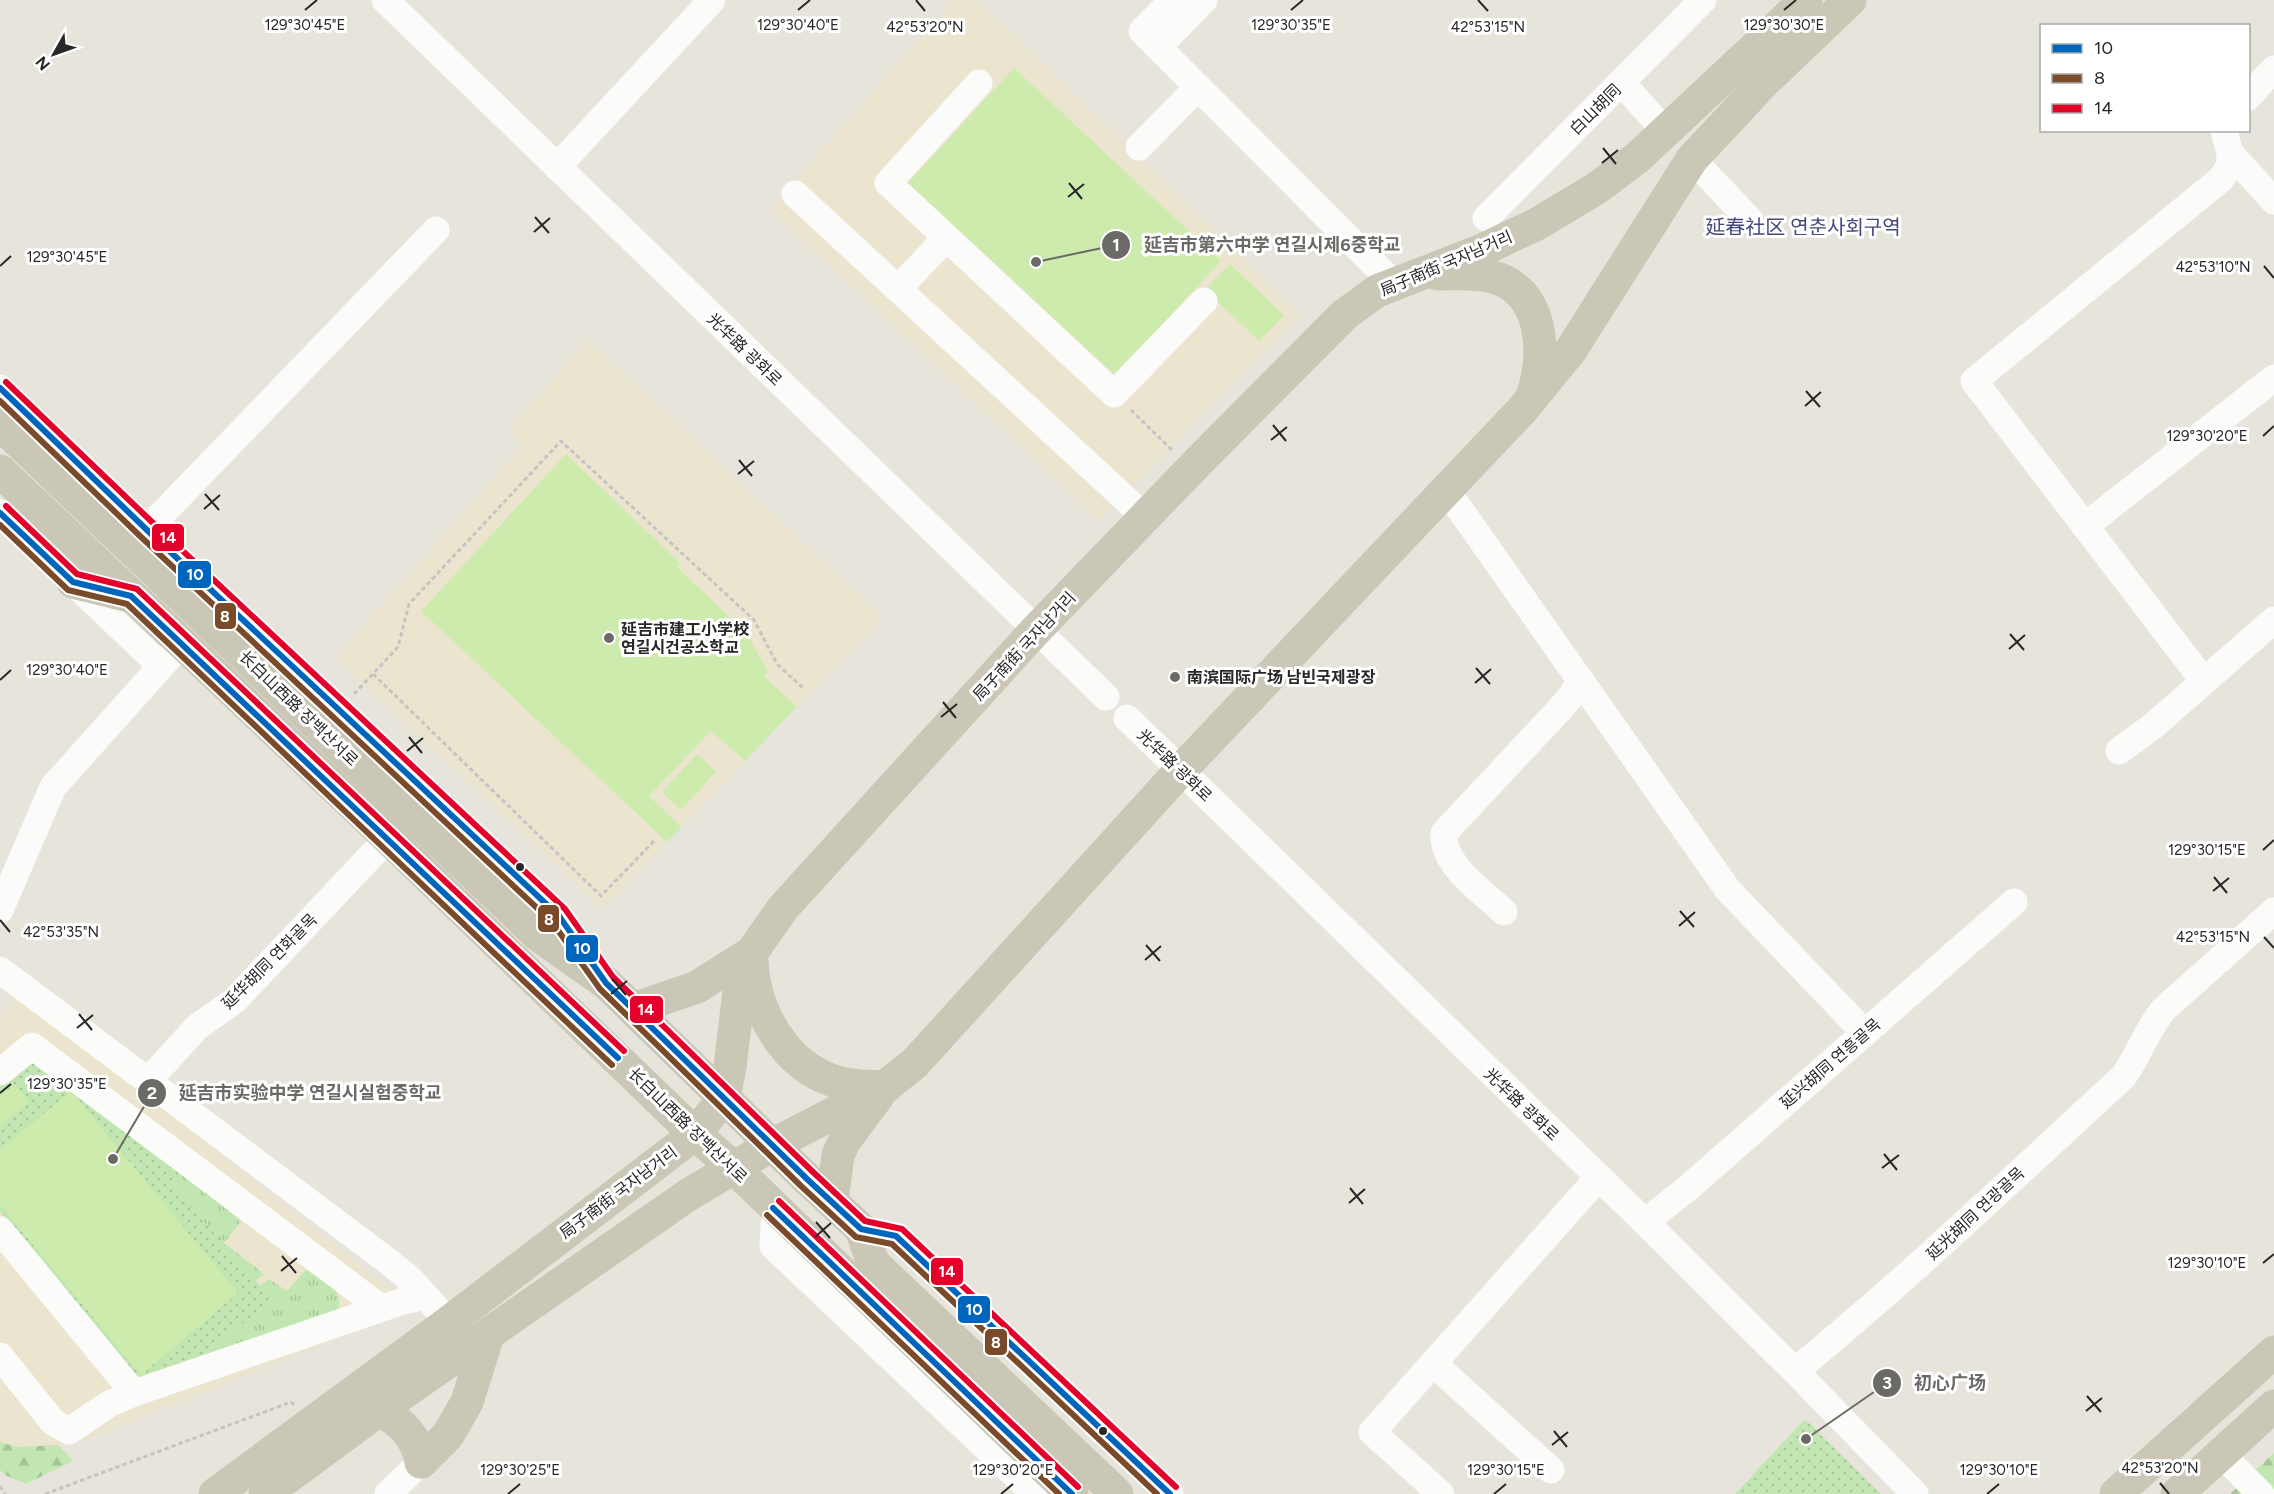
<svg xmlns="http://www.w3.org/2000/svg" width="2274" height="1494" font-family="Figtree,'Noto Sans SC','Noto Sans KR',sans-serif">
  <defs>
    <pattern id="grass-tufts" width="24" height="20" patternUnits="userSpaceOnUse" patternTransform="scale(1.5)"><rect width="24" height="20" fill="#c2e6b1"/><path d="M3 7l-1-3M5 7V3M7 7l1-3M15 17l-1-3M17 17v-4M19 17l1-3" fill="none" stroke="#a7c598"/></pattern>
    <pattern id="forest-firs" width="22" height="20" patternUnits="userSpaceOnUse" patternTransform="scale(1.5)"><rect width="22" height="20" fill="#c2e6b1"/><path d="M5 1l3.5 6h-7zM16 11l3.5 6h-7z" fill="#a7c598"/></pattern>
    <pattern id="park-dots" width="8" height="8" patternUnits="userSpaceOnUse" patternTransform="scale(1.5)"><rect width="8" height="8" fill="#c2e6b1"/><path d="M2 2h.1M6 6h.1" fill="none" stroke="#a7c598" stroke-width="1.8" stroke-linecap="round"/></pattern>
  </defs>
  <rect width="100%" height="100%" fill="#e7e4dc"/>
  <!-- education -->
  <g fill="#ebe5cf">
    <polygon points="953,0 977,0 1301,315 1099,520 770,210"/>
    <polygon points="588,340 883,618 603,909 335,658 523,445 508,431"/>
    <polygon points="21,995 413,1308 86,1440 58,1445 17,1447 0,1442 0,1017"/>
  </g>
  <!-- grass -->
  <g fill="url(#grass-tufts)">
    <polygon points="181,1172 241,1221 224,1243 264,1274 255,1281 168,1182"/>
    <path d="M306,1270C324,1281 346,1287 337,1313L193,1365L271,1299L260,1286L269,1279L287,1291Z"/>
  </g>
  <!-- forest -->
  <g fill="url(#forest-firs)">
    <polygon points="0,1442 17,1447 58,1445 73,1461 26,1484 5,1475 0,1470"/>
    <polygon points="2274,1453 2274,1494 2230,1494"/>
  </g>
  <!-- park -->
  <g fill="url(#park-dots)">
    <polygon points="30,1059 181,1172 169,1182 272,1299 193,1365 138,1380 0,1211 0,1083"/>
    <polygon points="1805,1419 1881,1494 1735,1494"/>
  </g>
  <!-- pitch -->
  <g fill="#ceebae">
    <polygon points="1014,68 1221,261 1115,375 908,183"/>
    <polygon points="1230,264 1284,315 1259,341 1205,290"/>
    <polygon points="566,454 680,563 677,567 746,633 768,671 764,676 797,707 745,761 711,731 649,796 682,827 667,842 421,611"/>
    <polygon points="697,754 716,772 681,810 662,792"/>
    <polygon points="15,1084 29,1102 0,1126 0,1096"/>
    <polygon points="71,1091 238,1293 141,1375 0,1205 0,1150"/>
  </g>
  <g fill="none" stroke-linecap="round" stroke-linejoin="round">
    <!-- path -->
    <g stroke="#c5c4c3" stroke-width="3" stroke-dasharray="4.5 3" stroke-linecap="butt">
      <polyline points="1131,410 1173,451"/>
      <polyline points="373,674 601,896 656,839"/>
      <polyline points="354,694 398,647 409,604 561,441 754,620 777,664 804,689"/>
      <polyline points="0,1486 5,1494"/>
      <polyline points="45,1494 291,1402 294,1405"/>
    </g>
    <!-- minor -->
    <g stroke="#fbfbfa" stroke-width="27">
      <polyline points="385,0 1106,697"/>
      <polyline points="1204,0 1158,47 1394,284"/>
      <polyline points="1158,47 1142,31 1173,0"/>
      <polyline points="1621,82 1665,131"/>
      <polyline points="979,83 888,183 1114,394 1204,301"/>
      <polyline points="2248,97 2274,69"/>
      <polyline points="1139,147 1198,87"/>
      <polyline points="2232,155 2274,201"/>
      <polyline points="1692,159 1750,220"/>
      <polyline points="557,167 712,0"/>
      <polyline points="795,194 1145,517"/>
      <polyline points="1486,218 1703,0"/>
      <polyline points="898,289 946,238"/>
      <polyline points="0,388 147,530 559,916 598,972"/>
      <polyline points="1447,491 1728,890 1865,1033"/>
      <polyline points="0,513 161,666"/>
      <polyline points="2085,526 2274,378"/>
      <polyline points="135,542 436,230"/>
      <path d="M2203,680L1974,381L2221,179C2236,159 2229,153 2224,130"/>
      <polyline points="1127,718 1645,1222 1795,1371 1915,1494"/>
      <polyline points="2119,751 2153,726 2274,620"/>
      <polyline points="0,910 53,787 182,643"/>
      <path d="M1504,912C1483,892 1441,864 1444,833L1560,709L1572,695L1580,680"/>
      <polyline points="0,970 389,1262 410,1279 449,1322"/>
      <polyline points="0,1072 32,1046 381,1308"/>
      <polyline points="148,1081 197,1027 234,1001 388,838"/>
      <polyline points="775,1209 773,1246 1035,1494"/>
      <polyline points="1645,1222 1688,1188 2014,902"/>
      <polyline points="861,1229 896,1236 1170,1494"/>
      <polyline points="0,1230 134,1393"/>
      <polyline points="0,1356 53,1422 69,1431 109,1404 134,1393 403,1301 425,1296"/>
      <polyline points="1434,1364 1551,1470"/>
      <path d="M1795,1371C1909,1278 2015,1176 2123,1077C2139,1055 2147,1029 2164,1009L2274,911"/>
      <polyline points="2221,1454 2261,1494"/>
      <polyline points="388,1494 421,1462"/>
      <polyline points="1441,1494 1372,1432 1598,1178"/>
    </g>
    <!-- major -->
    <g stroke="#cac7b6" stroke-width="33">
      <path d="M1438,274C1456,274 1475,272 1493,277C1544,291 1546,352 1533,394"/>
      <polyline points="0,424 538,935 606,983 807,1179 861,1229 873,1263 1117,1494"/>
      <polyline points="0,471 388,838 695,1134 733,1167 1072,1494"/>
      <polyline points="73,582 129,596"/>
      <path d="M752,961C754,1010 784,1065 834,1081C850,1087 867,1086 885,1087"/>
      <polyline points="633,1009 697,987 751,953"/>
      <polyline points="832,1202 838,1155 844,1142 878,1096"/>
      <path d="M379,1410C401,1421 417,1437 421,1462"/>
      <polyline points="421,1462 448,1435 467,1402 488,1335"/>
      <polyline points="215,1494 449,1322 695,1134 724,1098 730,1067 741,975 748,958 783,908 1036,630 1199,461 1344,315 1377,291 1480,251 1537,224 1597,188 1637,158 1806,0"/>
      <polyline points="265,1494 379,1410 688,1195 772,1145 885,1087 915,1063 1181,770 1522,410 1571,350 1692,159 1764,82 1850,0"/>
      <polyline points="2116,1494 2274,1352"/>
      <polyline points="2177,1494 2274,1406"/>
    </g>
    <defs>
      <g id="bus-1">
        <polyline points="0,388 147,530 559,916 606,983 807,1179 861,1229 896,1236 1170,1494"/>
        <polyline points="0,513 73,582 131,596 618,1058"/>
        <polyline points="773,1208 1072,1494"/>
      </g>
      <g id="bus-2">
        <polyline points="0,401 141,537 552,922 600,989 801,1186 856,1237 892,1244 1157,1494"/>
        <polyline points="0,525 68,590 127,604 612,1065"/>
        <polyline points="767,1215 1059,1494"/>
      </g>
      <g id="bus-3">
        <polyline points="6,382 153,523 565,909 613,977 813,1172 865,1221 902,1229 1176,1487"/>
        <polyline points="6,506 77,574 137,589 624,1051"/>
        <polyline points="779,1201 1078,1487"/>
      </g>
    </defs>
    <!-- bus-1 casing -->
    <use href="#bus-1" stroke="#fff" stroke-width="10"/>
    <!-- bus-2 casing -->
    <use href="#bus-2" stroke="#fff" stroke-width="10"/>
    <!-- bus-3 casing -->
    <use href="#bus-3" stroke="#fff" stroke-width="10"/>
    <!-- bus-1 -->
    <use href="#bus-1" stroke="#0065bd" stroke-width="6"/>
    <!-- bus-2 -->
    <use href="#bus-2" stroke="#7a4b2a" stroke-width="6"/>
    <!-- bus-3 -->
    <use href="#bus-3" stroke="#e4002b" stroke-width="6"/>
  </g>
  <!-- ticks -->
  <path fill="none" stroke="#282828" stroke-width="2" d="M916,0L925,11M1478,0L1488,11M305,10L317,0M798,10L810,0M1291,10L1303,0M1784,10L1796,0M1603,148L1616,164M1602,163L1618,150M1069,183L1082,199M1068,197L1084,184M535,217L549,233M534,232L550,218M0,266L11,256M2264,266L2274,278M1806,391L1820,407M1805,406L1821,392M1273,425L1286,441M2263,436L2274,426M1271,440L1287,427M739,460L752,476M738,474L754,461M205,494L219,510M204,509L220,495M2010,634L2024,650M2009,649L2025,635M1476,668L1490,684M0,680L11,670M1475,683L1491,669M943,702L956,718M941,717L957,704M409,737L422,753M407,751L423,738M2263,850L2274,840M2214,877L2227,893M2213,891L2229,878M1680,911L1694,927M0,920L10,932M1679,926L1695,912M2264,937L2274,948M1146,945L1160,961M1145,960L1161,946M612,979L626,995M611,994L627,981M79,1014L92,1030M77,1028L93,1015M0,1093L11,1084M1884,1154L1897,1170M1882,1168L1899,1155M1350,1188L1363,1204M1349,1203L1365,1189M816,1222L830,1238M815,1237L831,1223M282,1256L296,1273M2263,1263L2274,1254M281,1271L297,1258M2087,1396L2101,1412M2086,1411L2102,1398M1554,1431L1567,1447M1552,1445L1568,1432M2160,1483L2169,1494M508,1494L520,1484M1001,1494L1013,1484M1494,1494L1506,1484M1987,1494L1999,1484"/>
  <!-- markers -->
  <g fill="#6b6a67" stroke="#fff" stroke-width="2">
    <circle cx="609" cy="638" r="6"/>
    <circle cx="1175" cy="677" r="6"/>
  </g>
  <g fill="#282828" stroke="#fff" stroke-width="2">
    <circle cx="520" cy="867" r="5"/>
    <circle cx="1103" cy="1431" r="5"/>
  </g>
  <g text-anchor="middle" stroke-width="6" stroke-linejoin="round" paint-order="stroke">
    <!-- street labels -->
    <g font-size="16" fill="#282828" stroke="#fff">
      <text transform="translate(1595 109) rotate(-45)" y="6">白山胡同</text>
      <text transform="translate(1446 263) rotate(-23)" y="6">局子南街 국자남거리</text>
      <text transform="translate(745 349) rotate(44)" y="6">光华路 광화로</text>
      <text transform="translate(1024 646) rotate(-47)" y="6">局子南街 국자남거리</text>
      <text transform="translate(299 708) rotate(44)" y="6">长白山西路 장백산서로</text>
      <text transform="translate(1175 765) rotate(44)" y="6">光华路 광화로</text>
      <text transform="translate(269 961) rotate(-45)" y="6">延华胡同 연화골목</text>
      <text transform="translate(1830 1063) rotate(-41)" y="6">延兴胡同 연흥골목</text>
      <text transform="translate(1522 1104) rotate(44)" y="6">光华路 광화로</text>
      <text transform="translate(688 1125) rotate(44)" y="6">长白山西路 장백산서로</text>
      <text transform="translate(618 1192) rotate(-37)" y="6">局子南街 국자남거리</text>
      <text transform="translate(1975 1213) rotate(-43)" y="6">延光胡同 연광골목</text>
    </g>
    <!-- poi labels -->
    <g font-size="16" font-weight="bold" fill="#282828" stroke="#fff" text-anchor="start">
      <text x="621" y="635">延吉市建工小学校<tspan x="621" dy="18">연길시건공소학교</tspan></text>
      <text x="1187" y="683">南滨国际广场 남빈국제광장</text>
    </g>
    <!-- quarter labels -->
    <g font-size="20" fill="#45497b" stroke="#fff">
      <text x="1803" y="234">延春社区 연춘사회구역</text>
    </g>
  </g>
  <g font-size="15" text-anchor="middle" fill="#282828" stroke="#fff" stroke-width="6" stroke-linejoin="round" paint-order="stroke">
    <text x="305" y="30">129°30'45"E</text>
    <text x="798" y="30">129°30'40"E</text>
    <text x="1291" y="30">129°30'35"E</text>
    <text x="1784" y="30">129°30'30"E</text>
    <text x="925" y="32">42°53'20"N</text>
    <text x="1488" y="32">42°53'15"N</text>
    <text x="67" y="262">129°30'45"E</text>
    <text x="2213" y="272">42°53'10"N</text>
    <text x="2207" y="441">129°30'20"E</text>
    <text x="67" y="675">129°30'40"E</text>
    <text x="2207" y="855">129°30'15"E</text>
    <text x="61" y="937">42°53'35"N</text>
    <text x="2213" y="942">42°53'15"N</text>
    <text x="67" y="1089">129°30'35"E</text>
    <text x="2207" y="1268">129°30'10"E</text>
    <text x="2160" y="1473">42°53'20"N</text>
    <text x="520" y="1475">129°30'25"E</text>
    <text x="1013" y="1475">129°30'20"E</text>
    <text x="1506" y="1475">129°30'15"E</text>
    <text x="1999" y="1475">129°30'10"E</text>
  </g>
  <!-- callouts -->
  <path fill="none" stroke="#6b6a67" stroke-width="2" d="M1036 262L1116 245M113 1159L152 1093M1806 1439L1887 1383"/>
  <g fill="#6b6a67" stroke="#fff" stroke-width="2">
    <circle cx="1036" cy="262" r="6"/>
    <circle cx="113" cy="1159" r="6"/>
    <circle cx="1806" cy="1439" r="6"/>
    <circle cx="1116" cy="245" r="15"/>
    <circle cx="152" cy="1093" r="15"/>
    <circle cx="1887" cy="1383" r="15"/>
  </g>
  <g font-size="18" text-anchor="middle" font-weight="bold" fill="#fff">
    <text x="1116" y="251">1</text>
    <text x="152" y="1099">2</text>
    <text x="1887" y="1389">3</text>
  </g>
  <g font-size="18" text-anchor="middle" font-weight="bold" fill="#6b6a67" stroke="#fff" stroke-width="6" stroke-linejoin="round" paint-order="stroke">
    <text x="1272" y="251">延吉市第六中学 연길시제6중학교</text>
    <text x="310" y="1099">延吉市实验中学 연길시실험중학교</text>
    <text x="1950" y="1389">初心广场</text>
  </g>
  <g stroke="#fff" stroke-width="2">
    <rect x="151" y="523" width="34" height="29" rx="6" fill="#e4002b"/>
    <rect x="177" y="560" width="35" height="29" rx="6" fill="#0065bd"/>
    <rect x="214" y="602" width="23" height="28" rx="6" fill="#7a4b2a"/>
    <rect x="537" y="904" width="23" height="29" rx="6" fill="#7a4b2a"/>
    <rect x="565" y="934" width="34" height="29" rx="6" fill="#0065bd"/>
    <rect x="629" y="995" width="35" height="29" rx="6" fill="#e4002b"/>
    <rect x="930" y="1257" width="34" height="29" rx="6" fill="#e4002b"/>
    <rect x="957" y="1295" width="34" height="29" rx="6" fill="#0065bd"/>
    <rect x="984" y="1328" width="24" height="28" rx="6" fill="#7a4b2a"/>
  </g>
  <g font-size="16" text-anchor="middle" font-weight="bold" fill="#fff">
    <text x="168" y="543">14</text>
    <text x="195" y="580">10</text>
    <text x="225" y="622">8</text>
    <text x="549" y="925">8</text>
    <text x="582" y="954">10</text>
    <text x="646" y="1015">14</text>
    <text x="947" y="1277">14</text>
    <text x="974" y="1315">10</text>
    <text x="996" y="1348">8</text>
  </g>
  <!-- legend -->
  <rect x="2040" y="24" width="210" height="108" fill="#ffffff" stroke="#a9a9a9" stroke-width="1.5"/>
  <rect x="2052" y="44" width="30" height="9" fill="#0065bd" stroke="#a9a9a9" stroke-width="1.5"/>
  <text x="2094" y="54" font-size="18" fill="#282828">10</text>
  <rect x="2052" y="74" width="30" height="9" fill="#7a4b2a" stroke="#a9a9a9" stroke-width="1.5"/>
  <text x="2094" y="84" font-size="18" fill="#282828">8</text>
  <rect x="2052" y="104" width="30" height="9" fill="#e4002b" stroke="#a9a9a9" stroke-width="1.5"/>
  <text x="2094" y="114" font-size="18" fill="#282828">14</text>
  <!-- north arrow -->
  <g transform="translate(54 54) rotate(230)" stroke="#ffffff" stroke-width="4.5" paint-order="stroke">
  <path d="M0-4.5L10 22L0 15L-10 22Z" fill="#282828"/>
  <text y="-9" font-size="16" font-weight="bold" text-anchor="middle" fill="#282828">N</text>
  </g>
</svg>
